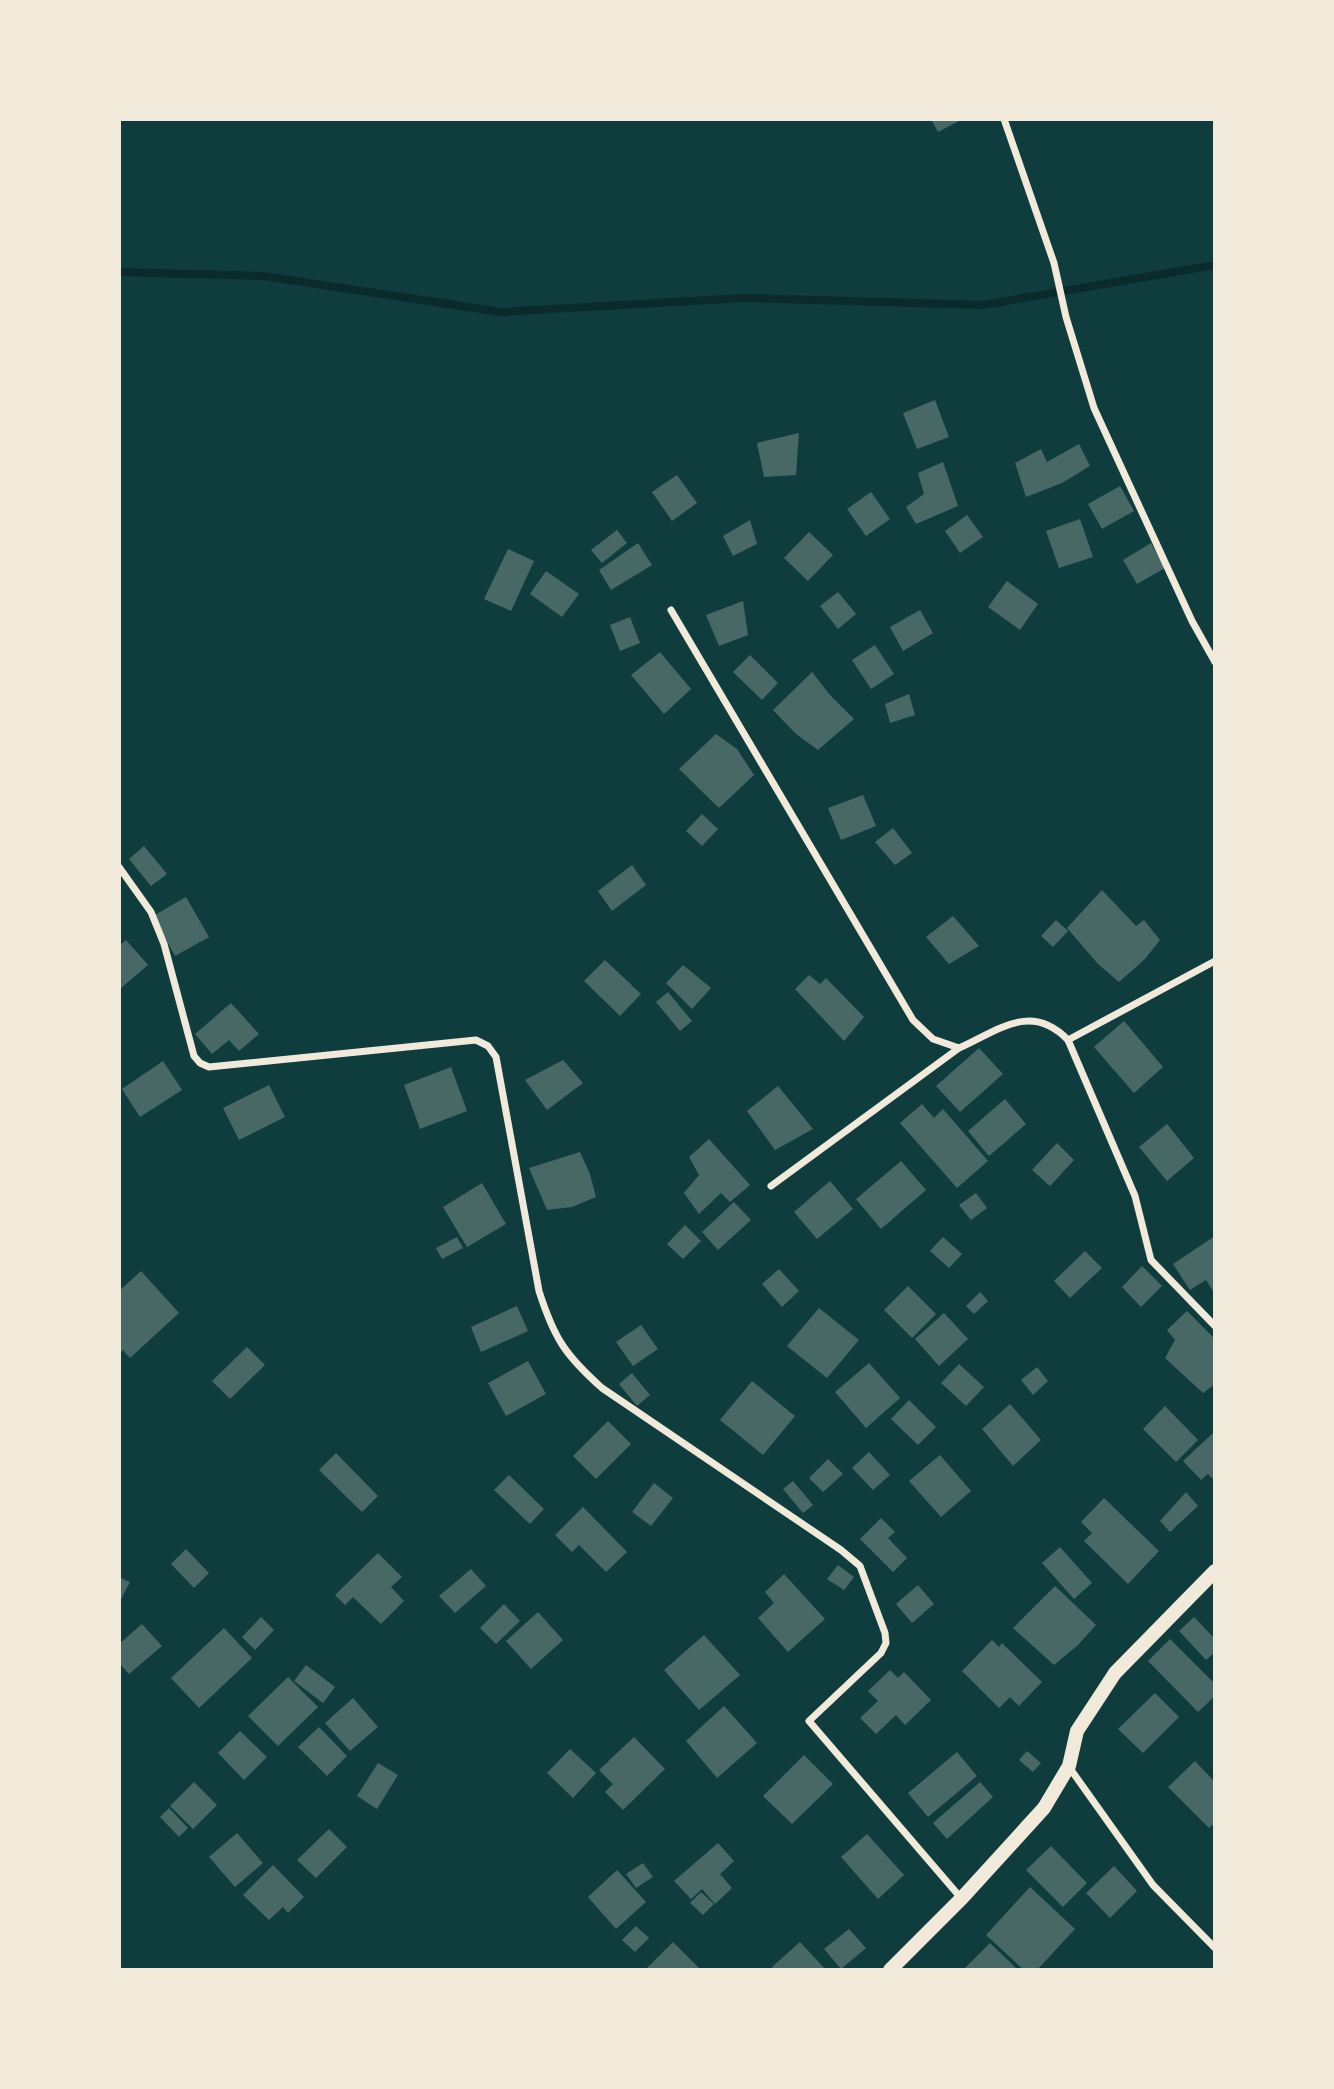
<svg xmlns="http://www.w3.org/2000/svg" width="1334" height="2089" font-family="'PT Sans Narrow',sans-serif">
  <rect width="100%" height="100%" fill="#0f3d3e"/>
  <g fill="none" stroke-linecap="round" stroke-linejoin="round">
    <!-- stream -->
    <polyline stroke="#0a2a2b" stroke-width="8" points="119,272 263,276 501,312 744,298 983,305 1215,265"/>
  </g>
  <!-- building -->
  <g fill="#486865">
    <polygon points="931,119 963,119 938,132"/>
    <polygon points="935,400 949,437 917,449 903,413"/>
    <polygon points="799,433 796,475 764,477 757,443"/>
    <polygon points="1079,444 1090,466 1062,483 1026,497 1015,463 1041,449 1047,462"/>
    <polygon points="943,462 958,506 916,524 906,507 924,494 918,473"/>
    <polygon points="677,475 697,503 672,521 652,492"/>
    <polygon points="1120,486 1134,511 1102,529 1088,504"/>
    <polygon points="871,492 890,519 866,536 847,509"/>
    <polygon points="967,515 983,537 960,553 945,531"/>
    <polygon points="1080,519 1093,557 1059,568 1046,531"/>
    <polygon points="750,520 757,544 733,556 723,536"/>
    <polygon points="617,530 627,543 602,563 591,550"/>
    <polygon points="809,532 833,555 808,581 784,558"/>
    <polygon points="638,543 652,565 611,590 599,570"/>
    <polygon points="1151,543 1165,568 1137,584 1123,560"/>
    <polygon points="508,549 534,561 511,611 484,599"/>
    <polygon points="546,571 579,594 562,617 530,594"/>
    <polygon points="1007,581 1038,604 1020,630 988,607"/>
    <polygon points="838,592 856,614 838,629 820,606"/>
    <polygon points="743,601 748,635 719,646 706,615"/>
    <polygon points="920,610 933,633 903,651 890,627"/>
    <polygon points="630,617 640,643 620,651 610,625"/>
    <polygon points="875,645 894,674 871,689 852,660"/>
    <polygon points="660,652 691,689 664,714 631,675"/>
    <polygon points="750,655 778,683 762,700 733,672"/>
    <polygon points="812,672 830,695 854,719 818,750 796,734 773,710"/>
    <polygon points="909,694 915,715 890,723 885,704"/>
    <polygon points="716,734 737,749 754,775 719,808 679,769"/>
    <polygon points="863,795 876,826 841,840 828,808"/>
    <polygon points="702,814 718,829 702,846 686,831"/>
    <polygon points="893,828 912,853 895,865 875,842"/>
    <polygon points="144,846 167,874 151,886 129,859"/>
    <polygon points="632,865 646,885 612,911 598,891"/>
    <polygon points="1102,890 1136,926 1144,920 1160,940 1145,959 1119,982 1098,964 1067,928"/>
    <polygon points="186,897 209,937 175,956 153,916"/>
    <polygon points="953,916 979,946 949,964 926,937"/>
    <polygon points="1056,920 1068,931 1053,947 1041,936"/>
    <polygon points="126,940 148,965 121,988 119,985 119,946"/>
    <polygon points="605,960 641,994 620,1016 584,981"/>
    <polygon points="683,965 711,988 692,1009 666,983"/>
    <polygon points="809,975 820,984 826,978 864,1017 844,1041 795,989"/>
    <polygon points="668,992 692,1021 680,1031 656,1002"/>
    <polygon points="231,1003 259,1034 239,1051 229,1040 212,1054 195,1034"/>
    <polygon points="1124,1021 1163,1067 1134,1093 1094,1047"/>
    <polygon points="979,1048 1003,1074 960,1112 936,1086"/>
    <polygon points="563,1060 583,1083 547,1110 525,1080"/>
    <polygon points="163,1061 182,1090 140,1117 122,1089"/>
    <polygon points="451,1067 467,1111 420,1129 404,1085"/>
    <polygon points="269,1085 285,1117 239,1140 223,1108"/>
    <polygon points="778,1086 813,1129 775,1150 747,1111"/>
    <polygon points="1005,1099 1026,1124 989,1156 968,1131"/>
    <polygon points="922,1104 934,1118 943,1109 988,1161 957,1188 900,1123"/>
    <polygon points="1167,1124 1194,1158 1167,1181 1139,1147"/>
    <polygon points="709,1139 750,1185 730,1202 721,1193 699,1214 684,1193 699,1175 689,1157"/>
    <polygon points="1057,1143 1074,1160 1050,1186 1032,1170"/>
    <polygon points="580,1152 590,1174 596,1197 572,1207 547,1210 529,1168"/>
    <polygon points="901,1161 926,1190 881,1229 856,1199"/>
    <polygon points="830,1181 853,1209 817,1239 794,1212"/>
    <polygon points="482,1183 506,1224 467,1247 443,1207"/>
    <polygon points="976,1193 987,1208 971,1220 959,1205"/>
    <polygon points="734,1202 751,1220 718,1250 702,1232"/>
    <polygon points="685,1225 701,1241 683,1259 667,1244"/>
    <polygon points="1215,1236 1215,1290 1213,1291 1206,1280 1190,1290 1173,1264"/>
    <polygon points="457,1237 463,1248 442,1259 436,1248"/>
    <polygon points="943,1237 962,1254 949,1268 930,1251"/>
    <polygon points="1085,1251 1102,1268 1070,1298 1054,1281"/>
    <polygon points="1142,1266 1162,1286 1141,1307 1122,1287"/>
    <polygon points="779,1269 799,1291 782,1307 762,1284"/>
    <polygon points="141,1271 179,1313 130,1358 123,1350 119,1354 119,1291"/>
    <polygon points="908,1286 936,1314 912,1338 884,1310"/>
    <polygon points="980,1292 988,1301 974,1314 966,1306"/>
    <polygon points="517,1306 528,1331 481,1352 471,1327"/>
    <polygon points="819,1308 859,1340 827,1378 787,1346"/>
    <polygon points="1187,1311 1215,1339 1215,1384 1203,1393 1165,1358 1175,1340 1167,1330"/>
    <polygon points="944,1313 968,1339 939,1366 915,1339"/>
    <polygon points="641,1325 658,1349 633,1366 616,1342"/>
    <polygon points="247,1347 265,1365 230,1399 212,1381"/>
    <polygon points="528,1361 546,1394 506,1416 488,1383"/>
    <polygon points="869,1363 900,1398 866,1428 835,1392"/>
    <polygon points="959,1364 984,1387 966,1406 941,1383"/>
    <polygon points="1037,1367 1048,1381 1033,1395 1021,1380"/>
    <polygon points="632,1373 650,1395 637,1406 619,1384"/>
    <polygon points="752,1381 795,1416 763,1455 720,1420"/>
    <polygon points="909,1400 936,1427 918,1445 891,1419"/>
    <polygon points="1010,1404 1041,1440 1013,1466 982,1429"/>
    <polygon points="1165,1406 1198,1440 1176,1462 1143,1429"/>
    <polygon points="608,1421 631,1444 596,1479 573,1456"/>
    <polygon points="1213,1433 1215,1481 1208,1474 1201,1480 1183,1461"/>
    <polygon points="869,1452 890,1475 873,1490 852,1468"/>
    <polygon points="336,1453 378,1496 362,1512 319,1470"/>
    <polygon points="940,1455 971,1491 941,1517 909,1481"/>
    <polygon points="828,1459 843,1474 823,1492 809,1478"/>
    <polygon points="509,1475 544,1509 530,1524 494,1490"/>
    <polygon points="793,1481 813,1505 803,1513 783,1489"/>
    <polygon points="654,1483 673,1498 651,1526 632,1512"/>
    <polygon points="1186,1492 1198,1506 1170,1532 1160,1521"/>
    <polygon points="1104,1498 1159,1551 1128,1584 1084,1541 1092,1533 1081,1522"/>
    <polygon points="583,1507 627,1552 606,1572 579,1545 572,1552 555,1535"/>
    <polygon points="881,1518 895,1532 888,1538 907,1558 893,1572 860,1539"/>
    <polygon points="1060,1547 1092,1583 1074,1599 1042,1563"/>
    <polygon points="186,1549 209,1573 194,1588 171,1564"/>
    <polygon points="378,1553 402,1577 391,1587 404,1601 381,1624 353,1597 345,1605 335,1595"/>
    <polygon points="838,1565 854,1577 844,1590 827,1579"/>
    <polygon points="471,1569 486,1586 455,1613 439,1596"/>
    <polygon points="784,1574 825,1619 788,1652 758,1618 774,1603 765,1592"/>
    <polygon points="119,1577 130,1582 119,1603"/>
    <polygon points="918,1585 934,1604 912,1623 896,1604"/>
    <polygon points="1055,1586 1096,1625 1078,1645 1054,1665 1013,1628"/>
    <polygon points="504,1604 520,1621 496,1644 480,1628"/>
    <polygon points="538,1612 563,1640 531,1669 506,1641"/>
    <polygon points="261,1617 274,1630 255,1650 242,1637"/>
    <polygon points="1194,1617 1215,1639 1215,1652 1206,1660 1179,1631"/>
    <polygon points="142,1624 162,1646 129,1674 119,1663 119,1644"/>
    <polygon points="224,1628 252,1658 199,1708 171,1678"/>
    <polygon points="704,1635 740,1675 699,1710 664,1670"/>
    <polygon points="1170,1639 1215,1684 1215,1696 1198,1712 1148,1661"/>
    <polygon points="992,1640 999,1647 1002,1643 1042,1682 1019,1706 1010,1697 999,1708 962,1671"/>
    <polygon points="306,1665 335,1687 323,1703 294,1681"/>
    <polygon points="890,1670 898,1678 904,1672 931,1700 905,1725 896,1715 876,1734 860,1718 878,1701 868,1691"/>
    <polygon points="288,1677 318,1707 278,1746 248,1716"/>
    <polygon points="1155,1693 1179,1717 1143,1753 1118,1729"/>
    <polygon points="353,1698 378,1727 350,1751 325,1723"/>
    <polygon points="724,1706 757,1743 717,1778 686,1741"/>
    <polygon points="319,1727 347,1756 327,1776 298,1747"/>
    <polygon points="240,1731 267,1757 244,1780 218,1753"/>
    <polygon points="634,1737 665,1769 623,1810 605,1792 613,1784 599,1770"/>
    <polygon points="570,1749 596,1773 573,1798 547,1773"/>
    <polygon points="1027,1751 1041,1763 1033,1772 1019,1760"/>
    <polygon points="957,1752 977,1776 928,1817 908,1793"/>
    <polygon points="804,1755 833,1784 792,1824 763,1796"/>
    <polygon points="1195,1761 1215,1782 1215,1823 1209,1828 1168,1787"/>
    <polygon points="378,1763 398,1775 377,1809 357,1796"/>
    <polygon points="194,1782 217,1805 193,1829 170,1806"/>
    <polygon points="980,1782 993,1797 947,1839 933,1823"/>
    <polygon points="169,1808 188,1828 179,1837 160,1817"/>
    <polygon points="329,1829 347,1847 316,1878 297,1860"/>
    <polygon points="237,1833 263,1863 235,1887 209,1857"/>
    <polygon points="867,1834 904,1875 878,1899 841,1857"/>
    <polygon points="718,1843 734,1861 720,1874 732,1888 715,1904 702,1889 691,1899 674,1881"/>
    <polygon points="1051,1846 1087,1883 1063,1907 1026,1870"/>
    <polygon points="643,1863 653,1877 636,1888 626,1874"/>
    <polygon points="273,1865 304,1897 288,1913 283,1907 269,1920 243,1895"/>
    <polygon points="1114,1866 1137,1891 1110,1918 1086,1893"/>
    <polygon points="617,1870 646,1902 616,1929 588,1897"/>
    <polygon points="1030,1887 1075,1929 1037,1970 1024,1970 986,1935"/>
    <polygon points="701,1892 714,1904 703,1915 690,1903"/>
    <polygon points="636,1926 649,1938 635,1952 622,1940"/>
    <polygon points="849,1929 866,1948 841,1969 824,1949"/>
    <polygon points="673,1942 701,1970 645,1970"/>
    <polygon points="800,1942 826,1970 775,1970 772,1967"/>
    <polygon points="990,1943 1018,1970 963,1970"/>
  </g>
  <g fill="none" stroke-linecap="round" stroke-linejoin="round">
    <!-- minor -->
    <g stroke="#f1e9da" stroke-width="7">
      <polyline points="1004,119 1054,263 1066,317 1094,408 1192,621 1215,662"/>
      <path d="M671,610L913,1020L933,1039L959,1048C999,1030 1031,1002 1068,1040L1135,1196L1151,1260L1215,1326"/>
      <path d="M119,867L151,912L164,944L194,1056L200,1063L209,1067L476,1040L488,1046L496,1057L539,1291C554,1338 565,1355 602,1388L841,1550L860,1566L885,1633L886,1643L881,1653L809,1721L961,1898"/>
      <polyline points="1068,1040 1215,961"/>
      <polyline points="771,1186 959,1048"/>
      <polyline points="1069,1767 1153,1885 1215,1948"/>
    </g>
    <!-- secondary -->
    <polyline stroke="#f1e9da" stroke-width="14" points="890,1970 962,1898 1044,1808 1069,1766 1077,1731 1115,1673 1215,1571"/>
  </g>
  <!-- border -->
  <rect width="1334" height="2089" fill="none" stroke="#f1e9da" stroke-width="242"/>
</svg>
